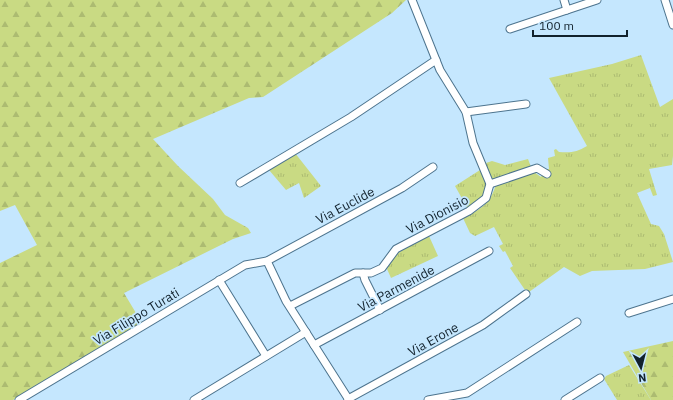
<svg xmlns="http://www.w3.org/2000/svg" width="673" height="400" font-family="'IBM Plex Sans',sans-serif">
  <defs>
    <pattern id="grass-tufts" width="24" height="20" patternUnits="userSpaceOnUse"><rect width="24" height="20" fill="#c9da83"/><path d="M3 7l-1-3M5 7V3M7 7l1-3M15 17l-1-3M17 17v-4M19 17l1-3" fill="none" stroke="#acbb71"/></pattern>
    <pattern id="forest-firs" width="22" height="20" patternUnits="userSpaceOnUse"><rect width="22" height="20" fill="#c9da83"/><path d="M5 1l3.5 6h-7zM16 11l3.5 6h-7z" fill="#acbb71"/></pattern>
  </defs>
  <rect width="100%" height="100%" fill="#c5e7fe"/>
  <!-- grass -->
  <g fill="url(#grass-tufts)">
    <path d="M641,55L660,107L673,99V156L672,165L649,169L657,195L653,196L650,188L637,193L651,224L659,226L664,234L673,262L645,269L592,271L580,276L564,267L529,292L526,289L525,290L510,268L513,266L505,251L503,252L499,246L503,244L494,227L475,236L470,233L463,218C480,210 491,203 496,184L534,172L541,177L545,169H549L548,158L555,156L554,150L556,149L559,152C571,153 577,152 587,146L549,78L612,64Z"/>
    <polygon points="295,153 321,186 304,198 299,183 286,190 269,170"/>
    <polygon points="528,159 531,167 490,181 483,164 492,161 505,165"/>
    <polygon points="480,170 487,185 485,194 468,209 455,186"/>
    <path d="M429,236L438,256L391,278L387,269C394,250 412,245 429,236Z"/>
    <polygon points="629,365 651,400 617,400 604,379 606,376"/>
  </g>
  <!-- forest -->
  <g fill="url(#forest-firs)">
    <polygon points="0,0 406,0 392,13 263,97 249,98 153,139 178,166 213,199 225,215 248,228 251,233 233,239 124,293 142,323 13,400 0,400 0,263 37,245 15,205 0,211"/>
    <polygon points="673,341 673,400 651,400 623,352"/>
  </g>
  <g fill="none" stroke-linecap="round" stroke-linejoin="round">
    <defs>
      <g id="minor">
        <polyline points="412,0 436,60"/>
        <polyline points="564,0 567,10"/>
        <polyline points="665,0 673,25"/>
        <polyline points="510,29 597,0"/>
        <polyline points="466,112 526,104"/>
        <polyline points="240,183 351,117 436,60 440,70 466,112 473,143 490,184 486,198 469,211 396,249 382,268 371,273 355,273 290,306"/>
        <polyline points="490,184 537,168 547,174"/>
        <polyline points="267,261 286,301 349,400"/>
        <polyline points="363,273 365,280 380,310"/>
        <polyline points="219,280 266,356"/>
        <polyline points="629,313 673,299"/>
        <polyline points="314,345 489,251"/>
        <polyline points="348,399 483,325 526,294"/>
        <polyline points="19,400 245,265 267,261 402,188 433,167"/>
        <polyline points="194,400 306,332"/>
        <polyline points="428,400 467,393 577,322"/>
        <polyline points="565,400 600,378"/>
      </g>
    </defs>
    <!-- minor casing -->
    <use href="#minor" stroke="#4d748e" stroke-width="9"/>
    <!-- minor -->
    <use href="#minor" stroke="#fff" stroke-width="7"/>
  </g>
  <g text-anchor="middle" stroke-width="3.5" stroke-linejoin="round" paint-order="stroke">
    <!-- street labels -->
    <g font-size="13" fill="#11212c" stroke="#c5e7fe">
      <text transform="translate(345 205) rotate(-28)" y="5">Via Euclide</text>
      <text transform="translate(437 214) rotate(-28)" y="5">Via Dionisio</text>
      <text transform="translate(396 288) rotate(-28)" y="5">Via Parmenide</text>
      <text transform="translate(136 316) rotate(-31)" y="5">Via Filippo Turati</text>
      <text transform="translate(433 339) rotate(-29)" y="5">Via Erone</text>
    </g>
  </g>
  <!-- north arrow -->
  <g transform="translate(641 368) rotate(173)" stroke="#c5e7fe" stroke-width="3" paint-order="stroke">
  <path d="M0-3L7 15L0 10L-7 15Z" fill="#11212c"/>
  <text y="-6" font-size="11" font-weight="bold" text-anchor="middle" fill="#11212c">N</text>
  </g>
  <!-- scale -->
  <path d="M533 30v6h94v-6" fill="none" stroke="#11212c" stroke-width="2"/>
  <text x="539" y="30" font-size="12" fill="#11212c" stroke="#c5e7fe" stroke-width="3" paint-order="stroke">100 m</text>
</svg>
